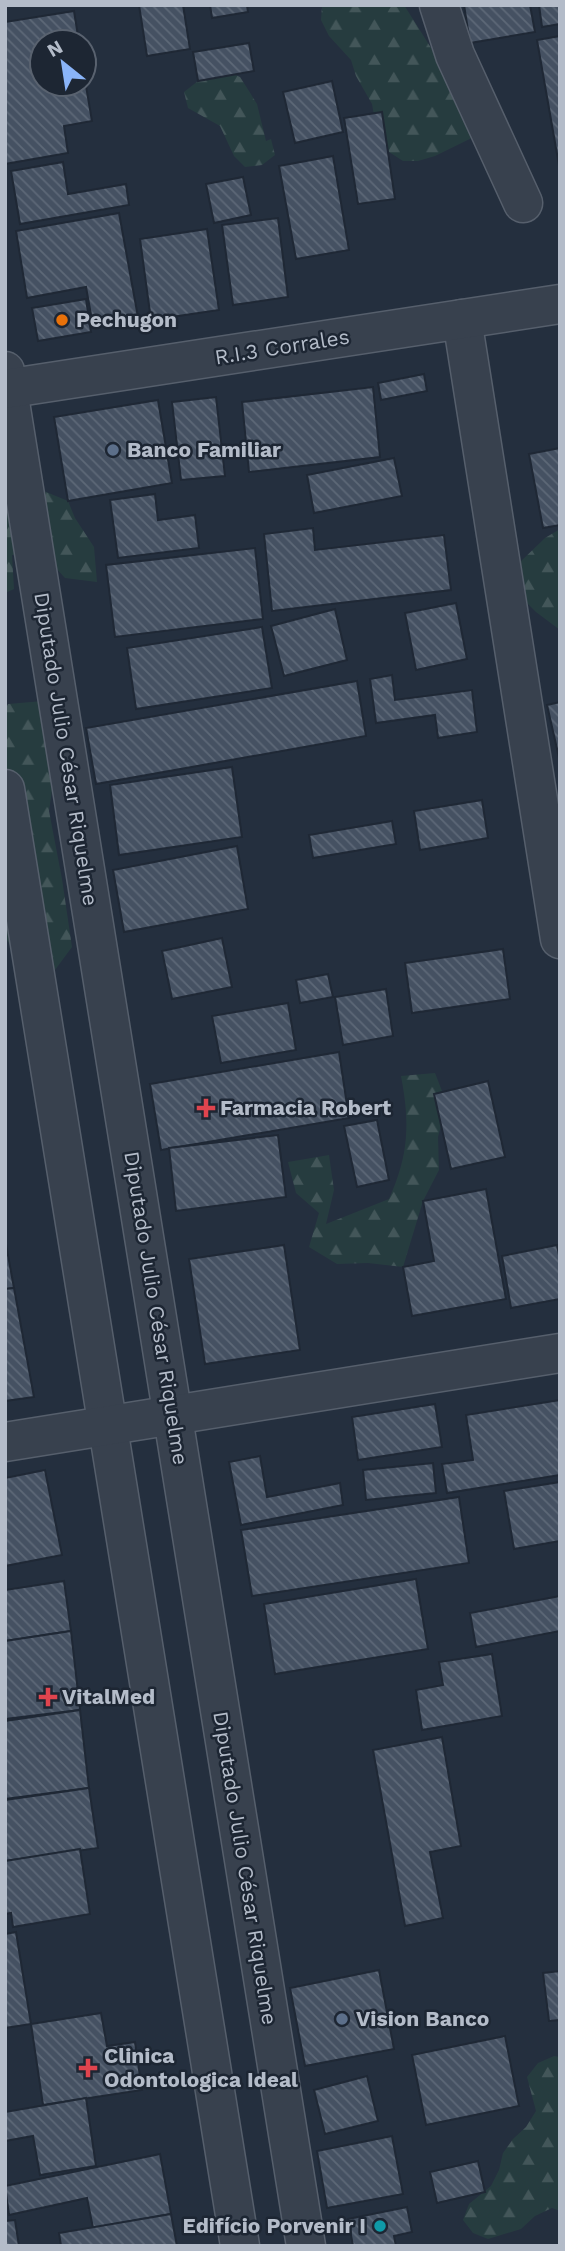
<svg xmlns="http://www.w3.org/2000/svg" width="565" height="2251" font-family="'Work Sans',sans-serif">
  <defs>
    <pattern id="forest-firs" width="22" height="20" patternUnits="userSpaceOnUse" patternTransform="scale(1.75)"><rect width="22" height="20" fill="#263c3f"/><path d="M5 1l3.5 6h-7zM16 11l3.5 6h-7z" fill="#435659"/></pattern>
    <pattern id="building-back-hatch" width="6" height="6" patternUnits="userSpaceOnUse" patternTransform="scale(1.75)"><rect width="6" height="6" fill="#455162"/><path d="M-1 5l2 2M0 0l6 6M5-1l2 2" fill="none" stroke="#5d6877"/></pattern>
  </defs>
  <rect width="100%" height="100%" fill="#242f3e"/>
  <!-- forest -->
  <g fill="url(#forest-firs)">
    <polygon points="322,5 404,5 484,132 435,156 418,161 403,161 389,152 378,138 372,104 356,76 351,60 329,36 321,20"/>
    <polygon points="224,70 240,77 249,91 257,104 266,141 271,139 275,155 262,165 245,167 234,156 220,126 188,108 184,92 198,81"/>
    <polygon points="5,475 68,501 75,518 94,547 97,582 65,578 43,554 12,555 14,589 5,593"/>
    <polygon points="560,529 560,630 536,612 524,600 518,564 545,538"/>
    <polygon points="43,701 54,777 49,811 62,879 72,947 52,974 19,963 5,936 5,710 8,704"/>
    <path d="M435,1073L447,1104L438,1137L439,1170L423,1201L403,1267L368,1263L337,1264L309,1247L319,1213L296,1193L288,1162L329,1155L334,1190L326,1224L389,1199C409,1155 410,1123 401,1076Z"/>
    <polygon points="554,2056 560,2057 560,2211 552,2208 535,2216 521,2229 488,2239 473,2233 463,2220 469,2204 491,2186 499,2170 503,2153 513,2139 526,2127 536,2111 527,2077 538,2063"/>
  </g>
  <!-- building -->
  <g fill="url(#building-back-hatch)" stroke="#1f2835" stroke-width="2">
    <polygon points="139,5 183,5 190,49 147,56"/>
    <polygon points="210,5 247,5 248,12 212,18"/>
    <polygon points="464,5 530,5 535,32 470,43"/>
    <polygon points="539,5 560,5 560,24 542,27"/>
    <polygon points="74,11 79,42 42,42 42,84 84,84 84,74 92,121 64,126 68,153 5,164 5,22"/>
    <polygon points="560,36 560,171 537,40"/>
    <polygon points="249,43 254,71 198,81 193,52"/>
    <polygon points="332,81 343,132 295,143 283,92"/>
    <polygon points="382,112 395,199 358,204 344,118"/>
    <polygon points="333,156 349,250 296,259 279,166"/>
    <polygon points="63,162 68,194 126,184 129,205 20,224 11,171"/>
    <polygon points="243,177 251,215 214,223 206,184"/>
    <polygon points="119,213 138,317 93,326 86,287 27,298 16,231"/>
    <polygon points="278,218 288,297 233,305 222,225"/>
    <polygon points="207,229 219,310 151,320 140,239"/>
    <polygon points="86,299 91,332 38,341 32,308"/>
    <polygon points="424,374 427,391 381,400 378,383"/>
    <polygon points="373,387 380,457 249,472 242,402"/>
    <polygon points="216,397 225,476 181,480 172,402"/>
    <polygon points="158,400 172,483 68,501 54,417"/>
    <polygon points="560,448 560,525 543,528 529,454"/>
    <polygon points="394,458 402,496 314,513 307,475"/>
    <polygon points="155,494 158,520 195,515 199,548 118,558 110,500"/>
    <polygon points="313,528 315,550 444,535 451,590 272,611 264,534"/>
    <polygon points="255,548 263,619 115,637 106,565"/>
    <polygon points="456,603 467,659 416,670 405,613"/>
    <polygon points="335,609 347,660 284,676 271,626"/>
    <polygon points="262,627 272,688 136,709 127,648"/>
    <polygon points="392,675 395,700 472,690 477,732 438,738 435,715 376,723 370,679"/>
    <polygon points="357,681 366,736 96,784 86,728"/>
    <polygon points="560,702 560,762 547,705"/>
    <polygon points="232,767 242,837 119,855 110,785"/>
    <polygon points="482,800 488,838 420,850 414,811"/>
    <polygon points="392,821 396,844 313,858 309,835"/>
    <polygon points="237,846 248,909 124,932 113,870"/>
    <polygon points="222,938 232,987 172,999 162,951"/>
    <polygon points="503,949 510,999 412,1013 405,963"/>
    <polygon points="328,974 333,997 300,1003 296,980"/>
    <polygon points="386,989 393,1036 343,1045 335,997"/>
    <polygon points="288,1003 296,1050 221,1063 212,1016"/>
    <polygon points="339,1052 349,1118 161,1150 150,1084"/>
    <polygon points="488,1081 505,1157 451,1169 434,1094"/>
    <polygon points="377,1120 389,1180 357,1187 344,1126"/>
    <polygon points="278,1135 286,1197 176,1211 169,1148"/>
    <polygon points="486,1189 506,1299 412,1316 403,1267 434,1261 423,1201"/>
    <polygon points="5,1239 14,1288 5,1289"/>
    <polygon points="284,1245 300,1350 205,1364 189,1259"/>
    <polygon points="557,1245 560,1260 560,1299 511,1308 502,1256"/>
    <polygon points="14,1288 34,1397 5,1401 5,1289"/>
    <polygon points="560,1400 560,1475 447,1493 442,1464 473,1460 466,1415"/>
    <polygon points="435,1404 442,1447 358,1460 352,1417"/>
    <polygon points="260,1456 267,1497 340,1483 343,1505 241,1525 229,1462"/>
    <polygon points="433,1463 436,1493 366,1500 363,1470"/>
    <polygon points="45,1470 62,1555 5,1566 5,1478"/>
    <polygon points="560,1482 560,1541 514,1549 504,1491"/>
    <polygon points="459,1497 469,1563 252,1596 241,1530"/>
    <polygon points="416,1579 428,1649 275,1674 264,1604"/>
    <polygon points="64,1581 71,1631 5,1641 5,1590"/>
    <polygon points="560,1596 560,1631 476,1647 470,1613"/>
    <polygon points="71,1631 80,1710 5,1719 5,1641"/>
    <polygon points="492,1654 502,1716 422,1730 416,1690 443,1685 439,1662"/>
    <polygon points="80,1710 89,1788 5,1799 5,1721"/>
    <polygon points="442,1737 461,1846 430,1852 443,1918 405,1926 373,1750"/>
    <polygon points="89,1788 98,1848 5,1861 5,1800"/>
    <polygon points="80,1849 90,1914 13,1927 11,1913 5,1914 5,1861"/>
    <polygon points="16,1932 31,2024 5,2028 5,1934"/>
    <polygon points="379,1970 394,2049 305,2066 290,1988"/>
    <polygon points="560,1971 560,2020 549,2021 543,1973"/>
    <polygon points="101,2013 107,2046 135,2042 142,2090 43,2105 31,2024"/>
    <polygon points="505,2036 519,2106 426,2125 412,2055"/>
    <polygon points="367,2076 378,2121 325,2134 314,2090"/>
    <polygon points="86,2098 96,2166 40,2175 33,2136 5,2141 5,2112"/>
    <polygon points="392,2136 403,2194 327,2208 317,2151"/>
    <polygon points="160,2154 171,2214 93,2228 87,2198 9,2215 5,2186"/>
    <polygon points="478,2161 485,2192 437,2203 430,2172"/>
    <polygon points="407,2207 412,2232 394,2236 396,2246 353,2246 348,2219"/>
    <polygon points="171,2214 177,2246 61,2246 59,2233"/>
    <polygon points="15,2220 19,2246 5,2246 5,2221"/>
  </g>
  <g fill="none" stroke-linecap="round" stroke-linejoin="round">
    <defs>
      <g id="minor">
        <polyline points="439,5 455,55 523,203"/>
        <polyline points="462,319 560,939"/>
        <polyline points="5,371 306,2246"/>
        <polyline points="5,389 560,304"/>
        <polyline points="5,789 240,2246"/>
        <polyline points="5,1442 560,1353"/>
      </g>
    </defs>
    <!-- minor casing -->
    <use href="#minor" stroke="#565f6c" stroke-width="41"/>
    <!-- minor -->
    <use href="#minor" stroke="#38414e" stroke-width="38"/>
  </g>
  <!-- markers -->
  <circle fill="#e8710a" stroke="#1d2633" stroke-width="2.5" cx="62" cy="320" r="7"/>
  <g fill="#5c6f8a" stroke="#1d2633" stroke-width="2.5">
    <circle cx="113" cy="450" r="7"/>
    <circle cx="342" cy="2019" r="7"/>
  </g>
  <g fill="#e0444e" stroke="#1d2633" stroke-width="2.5">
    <path d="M202.5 1097.5h7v7h7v7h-7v7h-7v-7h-7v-7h7z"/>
    <path d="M44.5 1686.5h7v7h7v7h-7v7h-7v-7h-7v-7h7z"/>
    <path d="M84.5 2057.5h7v7h7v7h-7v7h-7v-7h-7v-7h7z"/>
  </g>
  <circle fill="#0f9aa8" stroke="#1d2633" stroke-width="2.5" cx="380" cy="2226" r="7"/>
  <g text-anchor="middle" stroke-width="5" stroke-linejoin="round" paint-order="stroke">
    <!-- poi labels -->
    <g font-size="21" font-weight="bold" fill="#b4bcc9" stroke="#1d2633" text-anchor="start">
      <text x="76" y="327">Pechugon</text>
      <text x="127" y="457">Banco Familiar</text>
      <text x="220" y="1115">Farmacia Robert</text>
      <text x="62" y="1704">VitalMed</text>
      <text x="356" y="2026">Vision Banco</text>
      <text x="104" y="2063">Clinica<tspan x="104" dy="24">Odontologica Ideal</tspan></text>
      <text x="366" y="2233" text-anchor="end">Edifício Porvenir I</text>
    </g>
    <!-- street labels -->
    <g font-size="21" fill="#b4bcc9" stroke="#1d2633">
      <text transform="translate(282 347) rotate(-9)" y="7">R.I.3 Corrales</text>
      <text transform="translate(66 749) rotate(81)" y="7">Diputado Julio César Riquelme</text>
      <text transform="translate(156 1308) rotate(81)" y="7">Diputado Julio César Riquelme</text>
      <text transform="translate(245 1868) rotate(81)" y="7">Diputado Julio César Riquelme</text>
    </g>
  </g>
  <!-- border -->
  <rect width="565" height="2251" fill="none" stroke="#b4bcc9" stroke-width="14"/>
  <!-- north arrow -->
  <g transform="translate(63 63) rotate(330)"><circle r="33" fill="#1d2633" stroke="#59626f" stroke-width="2"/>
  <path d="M0-5L12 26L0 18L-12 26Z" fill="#8ab4f8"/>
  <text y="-10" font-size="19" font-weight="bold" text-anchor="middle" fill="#b4bcc9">N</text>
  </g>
</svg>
